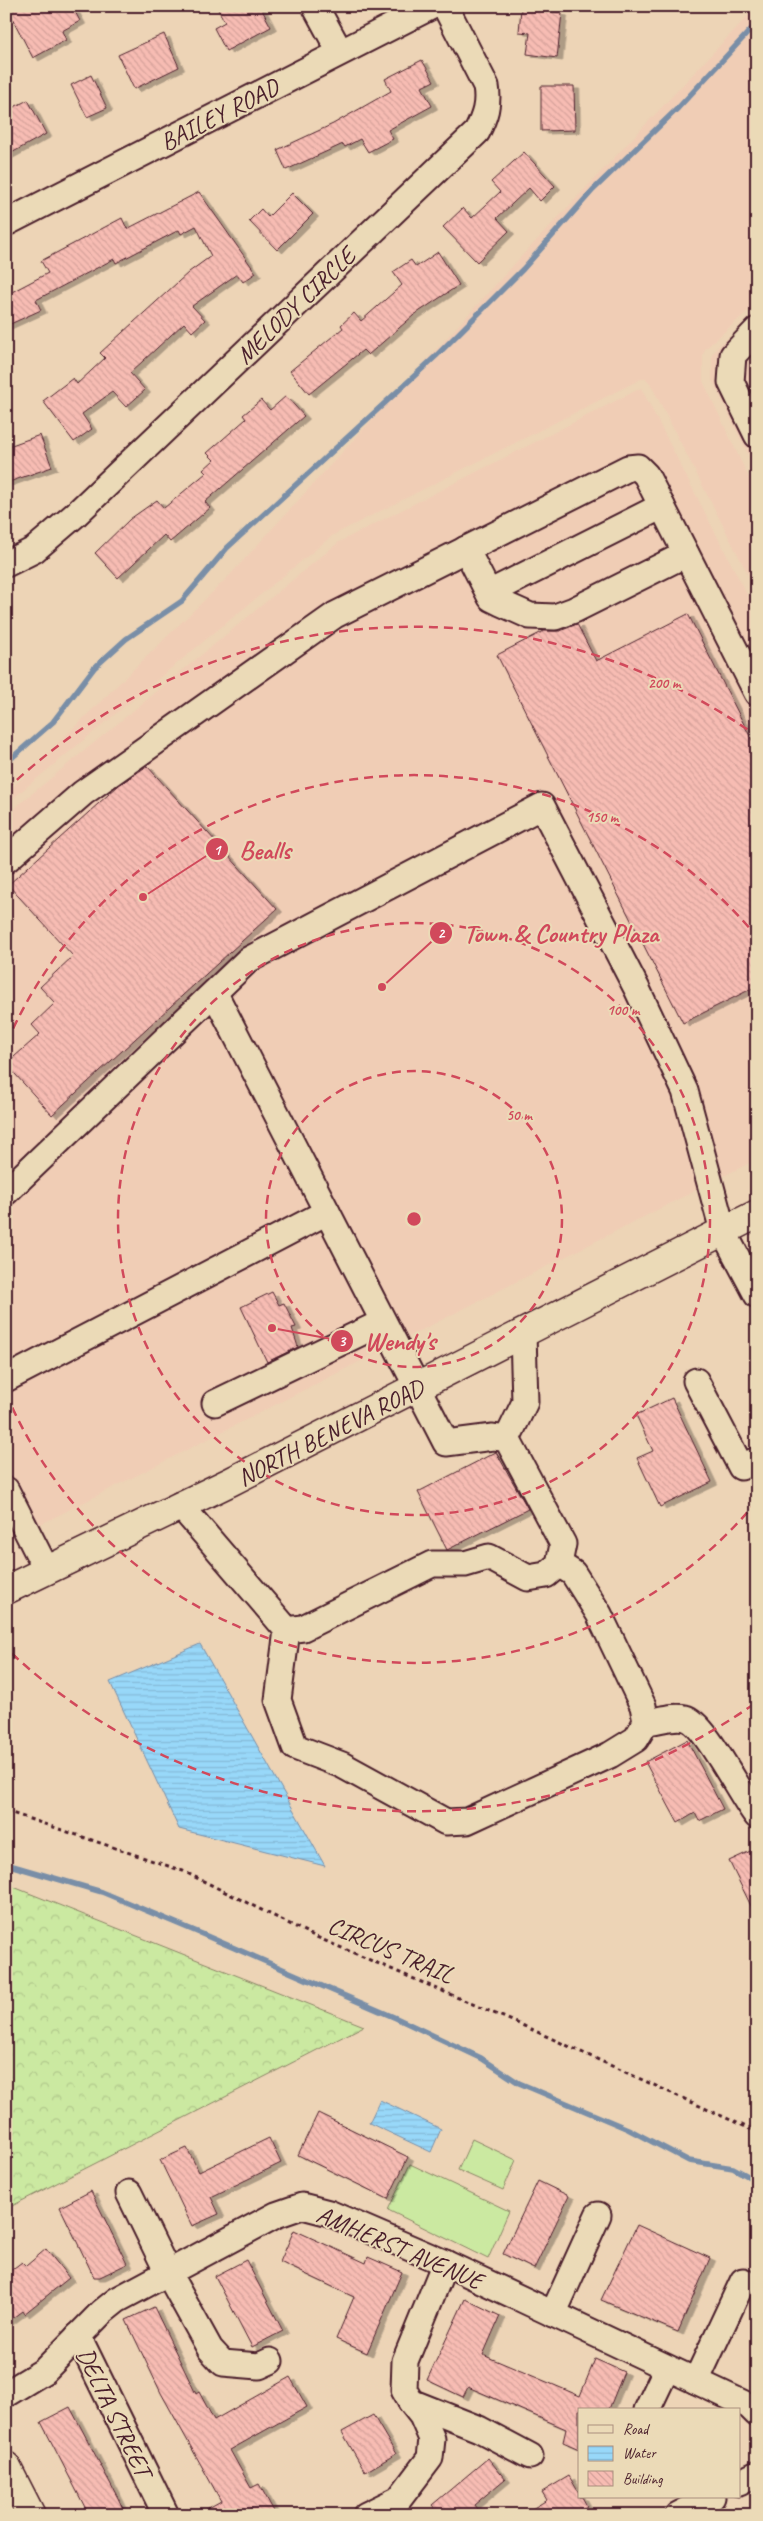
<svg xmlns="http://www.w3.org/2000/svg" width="763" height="2521" font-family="Caveat,sans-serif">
  <defs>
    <pattern id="forest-crowns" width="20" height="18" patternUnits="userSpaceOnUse" patternTransform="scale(1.25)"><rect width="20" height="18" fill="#cbe9a1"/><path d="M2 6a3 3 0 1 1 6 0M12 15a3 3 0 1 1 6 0" fill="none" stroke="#b0c78b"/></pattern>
    <pattern id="water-rules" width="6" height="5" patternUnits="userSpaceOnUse" patternTransform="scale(1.25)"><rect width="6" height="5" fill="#98d8f9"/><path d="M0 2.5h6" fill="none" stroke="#84b9d6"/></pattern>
    <pattern id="building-back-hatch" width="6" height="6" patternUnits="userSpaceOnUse" patternTransform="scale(1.25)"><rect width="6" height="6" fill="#f7bcb3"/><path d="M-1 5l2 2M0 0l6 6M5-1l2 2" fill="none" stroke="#d5a19a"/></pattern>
    <filter id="shadow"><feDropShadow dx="5.5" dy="3" stdDeviation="0" flood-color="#0004"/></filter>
  </defs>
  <rect width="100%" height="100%" fill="#edd4b6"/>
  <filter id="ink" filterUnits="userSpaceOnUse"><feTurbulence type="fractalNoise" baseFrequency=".02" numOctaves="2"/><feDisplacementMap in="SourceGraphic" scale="10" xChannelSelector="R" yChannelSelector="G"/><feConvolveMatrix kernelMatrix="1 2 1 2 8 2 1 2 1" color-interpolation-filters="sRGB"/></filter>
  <g filter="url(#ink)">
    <!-- built -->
    <g fill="#f0cdb5">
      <polygon points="757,6 757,303 705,349 703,355 703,381 757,495 757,592 650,383 646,379 641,379 333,535 6,804 6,794 229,576 519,259"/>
      <polygon points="757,315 757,473 712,380 712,354 721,344"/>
      <polygon points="641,388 757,614 757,1159 6,1542 6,815 339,542"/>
    </g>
    <!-- grass -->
    <g fill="#cbe9a1" stroke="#8a8466">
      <polygon points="472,2139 516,2160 503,2190 458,2170"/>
      <polygon points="410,2164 509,2211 488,2259 388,2210"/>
    </g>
    <!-- forest -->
    <polygon fill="url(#forest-crowns)" stroke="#8a8466" points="6,1884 364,2026 6,2209"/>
    <!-- water -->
    <g fill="url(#water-rules)" stroke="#798ea7">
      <polygon points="200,1644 325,1866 179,1829 110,1682"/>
      <polygon points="380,2100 441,2129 431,2152 369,2123"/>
    </g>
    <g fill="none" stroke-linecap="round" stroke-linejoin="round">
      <!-- stream -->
      <g stroke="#798ea7" stroke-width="5.5">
        <polyline points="6,763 53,722 94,668 126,639 182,601 227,548 436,356 523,269 593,190 678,108 757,23"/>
        <polyline points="6,1864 102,1892 202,1934 396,2018 481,2058 519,2083 628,2129 689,2161 733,2168 757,2181"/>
      </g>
    </g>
    <!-- building -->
    <g fill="url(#building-back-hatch)" stroke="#4a1f2b" filter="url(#shadow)">
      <polygon points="20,6 72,6 80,21 62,31 66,40 33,58 9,12"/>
      <polygon points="216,6 260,6 271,27 226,51 214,28 225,22"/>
      <polygon points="521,8 562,13 557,58 527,54 530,33 519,32"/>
      <polygon points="164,34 179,67 134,89 118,55"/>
      <polygon points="422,60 434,81 422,87 432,106 388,130 393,139 368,152 360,139 345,147 343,144 286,170 277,150 333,124 391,91 385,79"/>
      <polygon points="91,75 107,108 87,117 71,85"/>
      <polygon points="541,86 574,86 575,130 541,131"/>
      <polygon points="28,100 46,134 6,156 6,111"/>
      <polygon points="524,152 555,186 540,201 529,188 497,218 509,231 477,262 443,227 463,208 472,218 500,192 491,182"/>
      <polygon points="199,192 256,273 243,282 237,274 192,306 205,320 192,332 184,323 130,373 145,390 126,407 112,392 82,414 92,429 74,442 43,401 73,378 77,384 105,358 100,353 189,272 211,256 196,226 181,234 179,230 116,263 114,259 36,300 41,310 6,326 6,295 48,273 41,261 122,218 127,229"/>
      <polygon points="292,193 313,214 277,250 249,221 261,209 268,217"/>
      <polygon points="438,252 459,285 414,315 368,355 363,350 309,394 290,371 343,328 341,325 354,313 361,321 402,285 393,272 411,260 416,267"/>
      <polygon points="286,396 304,416 205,502 210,508 170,542 164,535 118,578 95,553 130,519 157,500 164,508 206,473 203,470 214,460 207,453 246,419 243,415 261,400 270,410"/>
      <polygon points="40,435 52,467 6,483 6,447"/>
      <polygon points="688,614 757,750 757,986 683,1023 497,655 544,631 560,631 577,624 596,661"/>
      <polygon points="147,766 277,909 52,1115 6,1064 40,1034 32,1025 55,1003 40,987 73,956 8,885 119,785"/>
      <polygon points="272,1292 279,1305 284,1303 296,1327 292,1328 298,1347 267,1362 241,1307"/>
      <polygon points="672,1398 712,1482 660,1507 637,1458 653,1451 636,1415"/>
      <polygon points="496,1452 528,1509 447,1550 418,1492"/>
      <polygon points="687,1740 723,1809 699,1821 695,1813 678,1823 645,1762"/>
      <polygon points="757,1848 757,1918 729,1861"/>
      <polygon points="318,2113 408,2157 388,2199 298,2155"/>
      <polygon points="269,2138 281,2163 211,2197 219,2214 192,2226 160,2160 187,2148 199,2172"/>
      <polygon points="538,2181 569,2196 534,2269 503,2254"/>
      <polygon points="91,2191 127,2264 100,2277 94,2277 60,2207"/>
      <polygon points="637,2225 710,2258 678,2332 601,2300"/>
      <polygon points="294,2230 366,2263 368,2257 402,2272 367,2353 336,2339 354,2297 280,2262"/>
      <polygon points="46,2249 69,2278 24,2314 22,2311 6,2323 6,2274 22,2262 26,2266"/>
      <polygon points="246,2260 283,2331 252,2347 215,2276"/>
      <polygon points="465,2299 500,2316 483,2355 580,2396 595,2359 624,2372 609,2409 612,2410 579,2410 579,2449 563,2442 566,2429 468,2387 463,2397 427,2380"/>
      <polygon points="154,2307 196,2394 199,2392 214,2420 290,2377 307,2407 230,2450 251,2488 259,2484 276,2515 196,2515 221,2501 161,2393 126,2320"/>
      <polygon points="70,2407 118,2498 126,2515 89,2515 41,2422"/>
      <polygon points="373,2415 396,2454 365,2472 342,2432"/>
      <polygon points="488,2458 505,2479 474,2505 481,2515 440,2515 432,2505"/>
      <polygon points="569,2476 579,2493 579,2497 582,2497 587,2506 574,2515 522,2515 547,2500 542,2492"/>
    </g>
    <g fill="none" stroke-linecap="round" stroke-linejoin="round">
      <defs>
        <g id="minor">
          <polyline points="315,6 340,52"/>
          <polyline points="6,223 432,6"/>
          <polyline points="757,330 733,355 731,382 757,435"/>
          <polyline points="466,549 491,598 501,603 530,616 555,617 574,610 686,554"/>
          <path d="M6,564L34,550L75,515L477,132C485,116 489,104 486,86L445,6"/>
          <polyline points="489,593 662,506"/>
          <polyline points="6,860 83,793 335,615 628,468 638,467 646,475 757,693"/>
          <polyline points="6,1192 248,960 542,806 637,989 685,1091 723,1231 757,1295"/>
          <polyline points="6,1379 327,1212"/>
          <polyline points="696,1381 741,1467 757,1460"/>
          <polyline points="215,1403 383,1322"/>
          <polyline points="507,1439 525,1402 523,1334"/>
          <polyline points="6,1490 46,1569"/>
          <polyline points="180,1505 287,1630 303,1628 432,1564 465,1564 489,1557 528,1578 546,1575 559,1564 563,1544 507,1439 493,1437 446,1443 215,994"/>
          <polyline points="287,1630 278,1700 295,1747 342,1765 446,1822 467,1821 610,1755 636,1739 646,1722 643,1706 599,1614 573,1573 559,1564"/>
          <path d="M646,1722C658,1721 674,1715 685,1718C705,1722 741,1797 757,1816"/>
          <polyline points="129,2193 168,2273 210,2349 223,2363 259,2366 270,2361"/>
          <polyline points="445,2263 405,2361 404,2390 411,2402 479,2429 530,2456"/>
          <polyline points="553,2314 598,2215"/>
          <polyline points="78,2336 166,2515"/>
          <polyline points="696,2381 743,2281"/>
          <polyline points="6,2394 44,2371 102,2312 117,2300 276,2215 302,2206 329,2213 445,2263 749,2406 757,2414"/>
          <polyline points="647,2410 667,2368"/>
          <polyline points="739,2483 757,2474"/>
          <polyline points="366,2515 399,2499 430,2458 432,2439 422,2416 411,2402"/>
          <polyline points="678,2515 712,2497"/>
        </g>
        <g id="major">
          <polyline points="6,1590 230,1482 757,1214"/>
          <polyline points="6,2466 31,2515"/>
        </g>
      </defs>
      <!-- minor casing -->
      <use href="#minor" stroke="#4a1f2b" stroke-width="29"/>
      <!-- major casing -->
      <use href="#major" stroke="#4a1f2b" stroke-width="31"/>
      <!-- path -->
      <polyline stroke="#4a1f2b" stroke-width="3" stroke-dasharray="4 4" stroke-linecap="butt" points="6,1811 183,1871 314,1936 524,2026 757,2132"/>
      <!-- minor -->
      <use href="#minor" stroke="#ebdab7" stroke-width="25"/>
      <!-- major -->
      <use href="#major" stroke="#ebdab7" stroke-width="28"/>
    </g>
  </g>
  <!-- distance rings -->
  <g fill="none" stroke="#d1495b" stroke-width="2.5" stroke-dasharray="9 6">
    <circle cx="414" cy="1219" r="148"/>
    <circle cx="414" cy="1219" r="296"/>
    <path d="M757 1501A444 444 0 0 1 7 1396M7 1042A444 444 0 0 1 757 937"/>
    <path d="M754 1704A592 592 0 0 1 6 1648M6 790A592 592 0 0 1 754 734"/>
  </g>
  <g text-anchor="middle" stroke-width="4" stroke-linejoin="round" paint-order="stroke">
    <!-- street labels -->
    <g font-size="25" fill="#4a1f2b" stroke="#ebdab7">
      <text transform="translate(219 114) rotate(-27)" y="9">BAILEY ROAD</text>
      <text transform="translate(295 305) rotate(-44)" y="9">MELODY CIRCLE</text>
      <text transform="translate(330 1432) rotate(-27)" y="9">NORTH BENEVA ROAD</text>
      <text transform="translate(391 1949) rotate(23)" y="9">CIRCUS TRAIL</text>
      <text transform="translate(400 2247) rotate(23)" y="9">AMHERST AVENUE</text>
      <text transform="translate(115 2412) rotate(64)" y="9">DELTA STREET</text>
    </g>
  </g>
  <circle cx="414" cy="1219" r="8" fill="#d1495b" stroke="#ebdab7" stroke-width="2.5"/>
  <g font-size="15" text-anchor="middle" font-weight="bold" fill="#d1495b" stroke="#ebdab7" stroke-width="4" stroke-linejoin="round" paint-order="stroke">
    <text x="664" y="688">200 m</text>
    <text x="602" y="822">150 m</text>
    <text x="623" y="1015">100 m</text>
    <text x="519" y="1120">50 m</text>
  </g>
  <!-- callouts -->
  <path fill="none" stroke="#d1495b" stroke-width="2" d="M143 897L217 849M382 987L441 933M272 1328L342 1341"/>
  <g fill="#d1495b" stroke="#ebdab7" stroke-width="2">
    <circle cx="143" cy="897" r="5"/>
    <circle cx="382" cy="987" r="5"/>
    <circle cx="272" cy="1328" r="5"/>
    <circle cx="217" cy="849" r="12"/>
    <circle cx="441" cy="933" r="12"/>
    <circle cx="342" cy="1341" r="12"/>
  </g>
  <g font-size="15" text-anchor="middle" font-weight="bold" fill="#fff">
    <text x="217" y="855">1</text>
    <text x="441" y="938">2</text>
    <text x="342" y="1346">3</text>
  </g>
  <g font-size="26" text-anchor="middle" font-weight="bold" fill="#d1495b" stroke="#ebdab7" stroke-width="4" stroke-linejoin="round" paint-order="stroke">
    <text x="265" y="859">Bealls</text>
    <text x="561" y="942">Town &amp; Country Plaza</text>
    <text x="400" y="1350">Wendy's</text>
  </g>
  <!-- margin -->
  <rect width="763" height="2521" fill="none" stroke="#ebdab7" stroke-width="25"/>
  <rect x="12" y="12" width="738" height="2496" fill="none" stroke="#4a1f2b" stroke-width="2" filter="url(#ink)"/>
  <!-- legend -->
  <rect x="578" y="2408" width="162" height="90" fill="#ebdab7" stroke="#ab8f7f"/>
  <rect x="588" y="2425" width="25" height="8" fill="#ebdab7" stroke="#ab8f7f"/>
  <text x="623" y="2434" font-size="15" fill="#4a1f2b">Road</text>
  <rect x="588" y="2446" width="25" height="15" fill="url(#water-rules)" stroke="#ab8f7f"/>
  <text x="623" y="2458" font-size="15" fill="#4a1f2b">Water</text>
  <rect x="588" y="2471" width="25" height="15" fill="url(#building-back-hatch)" stroke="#ab8f7f"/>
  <text x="623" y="2484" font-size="15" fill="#4a1f2b">Building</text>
</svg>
